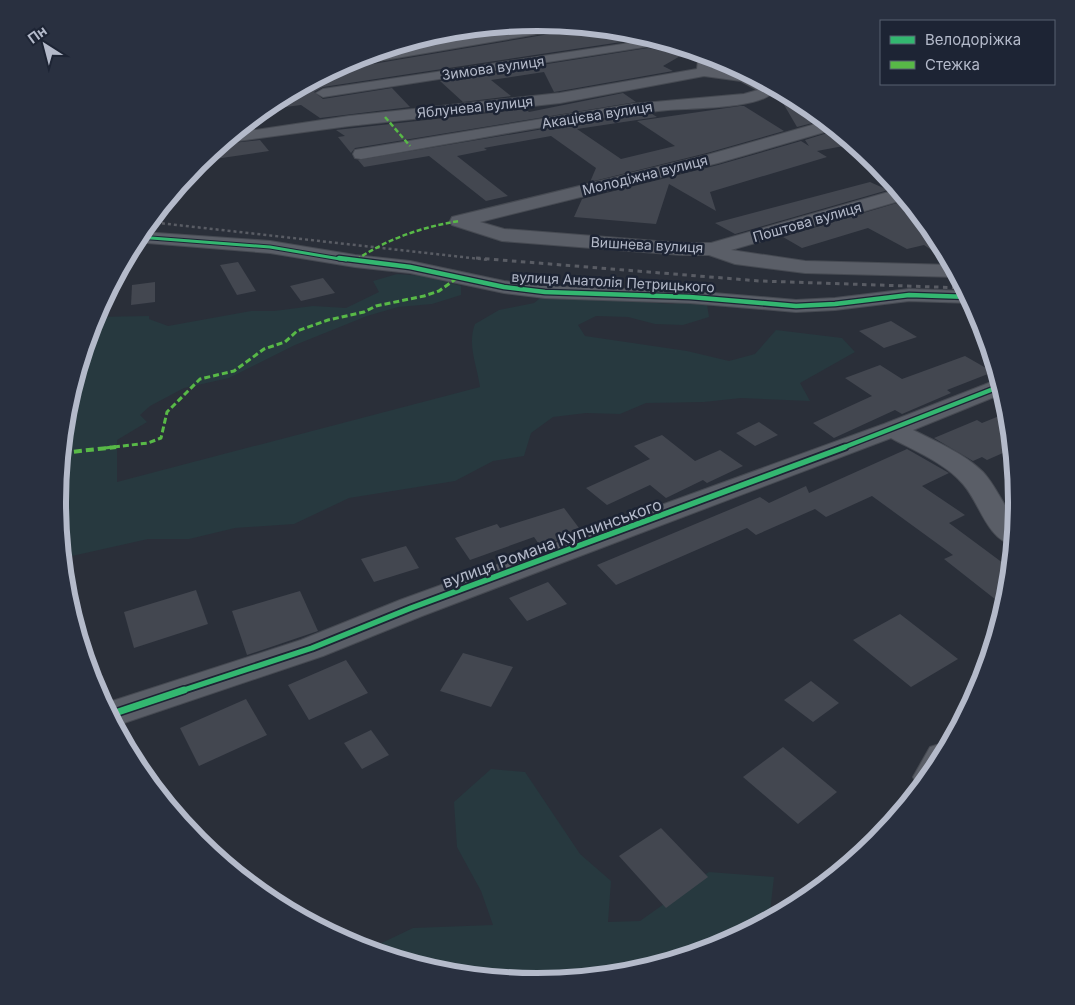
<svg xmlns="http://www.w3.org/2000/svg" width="1075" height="1005" font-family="Inter,sans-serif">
  <rect width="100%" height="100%" fill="#2a2f39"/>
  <!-- green -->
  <g fill="#27393f">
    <path d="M397,274L424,276L461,286V295L432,304L398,307L367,316L295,345L229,378L184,388L150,406L140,415L147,422L117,440V482L480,387C477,365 467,345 475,324L499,310L534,303L544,295L671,304L694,301L707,304L709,317L683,325L655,324L628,317L596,316L578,325L585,336L687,351L729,361L755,354L776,330L842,338L855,352L800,383L810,401L741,398L704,402L646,403L620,414L586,413L553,417L531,433L524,456L493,461L455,481L349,498L294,524L235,528L189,539H148L63,558L58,502L67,409L95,317L149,316V319L168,326L251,311H274L313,306L346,308L379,292L373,281Z"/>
    <polygon points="491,769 525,772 580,854 611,881 608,922 640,921 709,872 774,877 769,921 721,946 631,973 537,982 444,973 367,950 413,928 493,925 481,891 457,847 454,802"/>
  </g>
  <!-- building -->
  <g fill="#434750">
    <polygon points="538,22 545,23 379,51 399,45 468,34 471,35"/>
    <polygon points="575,26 596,28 628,41 323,87 314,92 323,99 392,88 410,107 320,118 301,105 262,110 271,103 343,65 349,68 567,31"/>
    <polygon points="648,48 682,55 663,66 673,71 560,91 554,92 544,72 491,80 511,96 463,102 440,81"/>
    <polygon points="773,86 804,104 824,120 797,127"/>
    <polygon points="623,93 636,102 355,148 351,153 338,137 345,136 336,130 526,109 529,112"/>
    <polygon points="740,106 744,106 784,131 707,153 590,182 596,168 551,136 484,148 487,150 457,156 508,196 486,201 429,156 364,167 358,160 591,121 652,114 657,117 577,129 621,159 675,146 637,121"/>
    <polygon points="837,130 854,144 817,151 827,157 710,192 716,211 669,184 656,224 574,217 582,199 718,165 801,141 809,146 805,140"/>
    <polygon points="260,140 269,151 201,161 222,144"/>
    <polygon points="870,182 888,190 735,234 715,223"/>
    <polygon points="907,200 937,236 951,263 924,245 907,249 868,228 802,248 783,237"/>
    <polygon points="238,262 256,291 237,295 220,265"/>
    <polygon points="323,278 335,293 301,301 290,286"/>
    <polygon points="155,282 155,302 131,305 132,285"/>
    <polygon points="891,321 917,337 884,348 859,331"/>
    <polygon points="965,356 993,372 947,390 951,393 902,414 895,410 834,438 813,423 872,396 845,378 880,365 902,379"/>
    <polygon points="1009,412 1012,449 987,460 982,457 973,461 934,438 977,420 982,423"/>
    <polygon points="759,422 778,435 755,446 736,433"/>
    <polygon points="662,435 695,461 720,450 743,466 707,483 703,480 666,498 650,485 607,505 586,488 650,459 634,446"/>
    <polygon points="907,449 949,473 922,486 965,515 949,523 1011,569 1005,607 944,559 953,555 872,496 826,517 815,509 756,535 747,528 616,585 597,565 760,497 769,503 806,486 809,493"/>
    <polygon points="564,508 582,532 541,547 534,537 470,560 455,538 497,524 500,528"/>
    <polygon points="406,546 419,568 374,582 361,559"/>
    <polygon points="548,582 567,604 527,621 509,598"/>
    <polygon points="196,590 208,624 134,648 124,612"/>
    <polygon points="300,591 318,631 247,655 232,611"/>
    <polygon points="900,614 958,659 911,687 853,640"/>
    <polygon points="463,653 513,667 491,707 440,691"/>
    <polygon points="346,660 368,693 309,720 288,685"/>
    <polygon points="811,681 839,703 813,722 784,700"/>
    <polygon points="246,699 267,735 199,766 180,728"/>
    <polygon points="371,730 389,755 362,769 344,743"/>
    <polygon points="783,747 837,792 798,824 743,777"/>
    <polygon points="661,828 708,877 666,908 619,856"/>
  </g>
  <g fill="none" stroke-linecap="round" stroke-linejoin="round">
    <defs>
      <g id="minor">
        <polygon points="551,24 573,26 567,29 349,66 344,64 369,55"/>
        <polygon points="656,39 670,43 323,97 316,93 323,89"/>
        <path d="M699,52L712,56L711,68C732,70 761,72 774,91C762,109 690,108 668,110C565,120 463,142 361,159L355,158L353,154L355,150L632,104L744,94L758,90L741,81L704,76L560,103L349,126L223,143L235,133L349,116L560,93L697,69Z"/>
        <polygon points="826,121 835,129 718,163 480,222 504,229 682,243 711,243 899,189 906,199 731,250 805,261 952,265 958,277 805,273 735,264 709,255 682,255 502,241 452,225 450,221 452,217 707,155"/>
        <polygon points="142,232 270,241 355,255 410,261 504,281 545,286 690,291 796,300 835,298 909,289 966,291 972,303 909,301 835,310 796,312 690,303 545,298 504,293 410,273 355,267 270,253 135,242"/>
        <path d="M999,379L1004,393L913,430C937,442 963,453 983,472C996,486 1003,506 1016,520L1013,545C986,538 980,503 963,484C945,463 915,451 891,438L422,616L323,656L121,724L115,726L103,704L301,640L400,600L884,424Z"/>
        <polygon points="943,743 950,745 936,769 921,788 918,787 913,777 930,747"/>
      </g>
    </defs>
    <!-- minor casing -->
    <use href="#minor" stroke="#464a52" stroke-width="2"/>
    <!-- minor -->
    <use href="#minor" fill="#5a5e67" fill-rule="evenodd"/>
    <!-- rail-far1 -->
    <polyline stroke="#595c64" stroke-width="2.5" stroke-dasharray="3 3" stroke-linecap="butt" points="150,222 489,260"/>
    <!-- rail -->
    <polyline stroke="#595c64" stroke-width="3" stroke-dasharray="4.5 4.5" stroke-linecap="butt" points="476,258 760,281 965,288"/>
    <!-- quiet-far3 -->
    <g stroke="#58b947" stroke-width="2.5" stroke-dasharray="5 2.5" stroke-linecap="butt">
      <polyline points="385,117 410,146"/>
      <path d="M356,260C387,239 422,227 459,221"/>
    </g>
    <!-- quiet-far2 -->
    <g stroke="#58b947" stroke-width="3" stroke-dasharray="6 3" stroke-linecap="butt">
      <polyline points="355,260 358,258"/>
      <polyline points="105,448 148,443 161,438 167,412 200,379 234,371 264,349 285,342 297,331 328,320 364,312 376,306 424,296 439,291 457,278"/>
    </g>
    <!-- quiet-far1 -->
    <polyline stroke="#58b947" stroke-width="4" stroke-dasharray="8 4" stroke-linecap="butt" points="62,453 116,447"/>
    <!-- quiet -->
    <polyline stroke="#58b947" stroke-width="5" stroke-dasharray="11 5" stroke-linecap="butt" points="929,778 931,776"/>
    <defs>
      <polyline id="cycleway-far3" points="138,237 270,247 346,260"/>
      <g id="cycleway-far2">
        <polyline points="339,258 410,267 504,287 545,292 690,297 796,306 835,304 909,295 970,297"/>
        <polyline points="842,448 1001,386"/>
      </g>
      <polyline id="cycleway-far1" points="181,691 312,648 411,608 845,447"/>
      <polyline id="cycleway" points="109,715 184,690"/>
    </defs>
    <!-- cycleway-far3 casing -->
    <use href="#cycleway-far3" stroke="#1d2434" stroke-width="5"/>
    <!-- cycleway-far2 casing -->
    <use href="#cycleway-far2" stroke="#1d2434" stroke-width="7"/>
    <!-- cycleway-far1 casing -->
    <use href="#cycleway-far1" stroke="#1d2434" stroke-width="9"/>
    <!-- cycleway casing -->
    <use href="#cycleway" stroke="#1d2434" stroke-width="10"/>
    <!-- cycleway-far3 -->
    <use href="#cycleway-far3" stroke="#33b770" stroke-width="3"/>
    <!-- cycleway-far2 -->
    <use href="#cycleway-far2" stroke="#33b770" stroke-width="4.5"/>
    <!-- cycleway-far1 -->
    <use href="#cycleway-far1" stroke="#33b770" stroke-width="5.5"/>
    <!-- cycleway -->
    <use href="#cycleway" stroke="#33b770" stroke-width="7"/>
  </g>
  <g text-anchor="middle" stroke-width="5" stroke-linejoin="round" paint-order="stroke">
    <!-- far-street labels -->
    <g font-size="14" fill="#b4baca" stroke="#1d2434">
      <text transform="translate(493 68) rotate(-8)" y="5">Зимова вулиця</text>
      <text transform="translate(475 107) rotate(-6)" y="5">Яблунева вулиця</text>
      <text transform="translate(597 115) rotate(-9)" y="5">Акацієва вулиця</text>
      <text transform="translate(645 175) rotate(-14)" y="5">Молодіжна вулиця</text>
      <text transform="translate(807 222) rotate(-16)" y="5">Поштова вулиця</text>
      <text transform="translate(647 245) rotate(3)" y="5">Вишнева вулиця</text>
      <text transform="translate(613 282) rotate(3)" y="5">вулиця Анатолія Петрицького</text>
    </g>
    <!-- street labels -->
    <g font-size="16" fill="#b4baca" stroke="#1d2434">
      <text transform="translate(552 543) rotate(-20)" y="6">вулиця Романа Купчинського</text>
    </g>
  </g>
  <!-- crop -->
  <path d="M0 0H1075V1005H0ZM66 502a471 471 0 1 1 942 0a471 471 0 1 1-942 0Z" fill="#293040" fill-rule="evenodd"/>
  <path fill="none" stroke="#b4baca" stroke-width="6" d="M66 502a471 471 0 1 1 942 0a471 471 0 1 1-942 0Z"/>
  <!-- legend -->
  <rect x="880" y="20" width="175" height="65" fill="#1d2434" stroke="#596070"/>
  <rect x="890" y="36" width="25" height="8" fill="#33b770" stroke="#596070"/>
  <text x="925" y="45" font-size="15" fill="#b4baca">Велодоріжка</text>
  <rect x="890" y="61" width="25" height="8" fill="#58b947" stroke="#596070"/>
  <text x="925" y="70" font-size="15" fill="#b4baca">Стежка</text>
  <!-- north arrow -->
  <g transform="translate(45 45) rotate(324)" stroke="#1d2434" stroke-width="4" paint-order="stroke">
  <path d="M0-4L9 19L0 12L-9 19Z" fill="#b4baca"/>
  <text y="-8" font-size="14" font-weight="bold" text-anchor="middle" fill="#b4baca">Пн</text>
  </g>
</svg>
